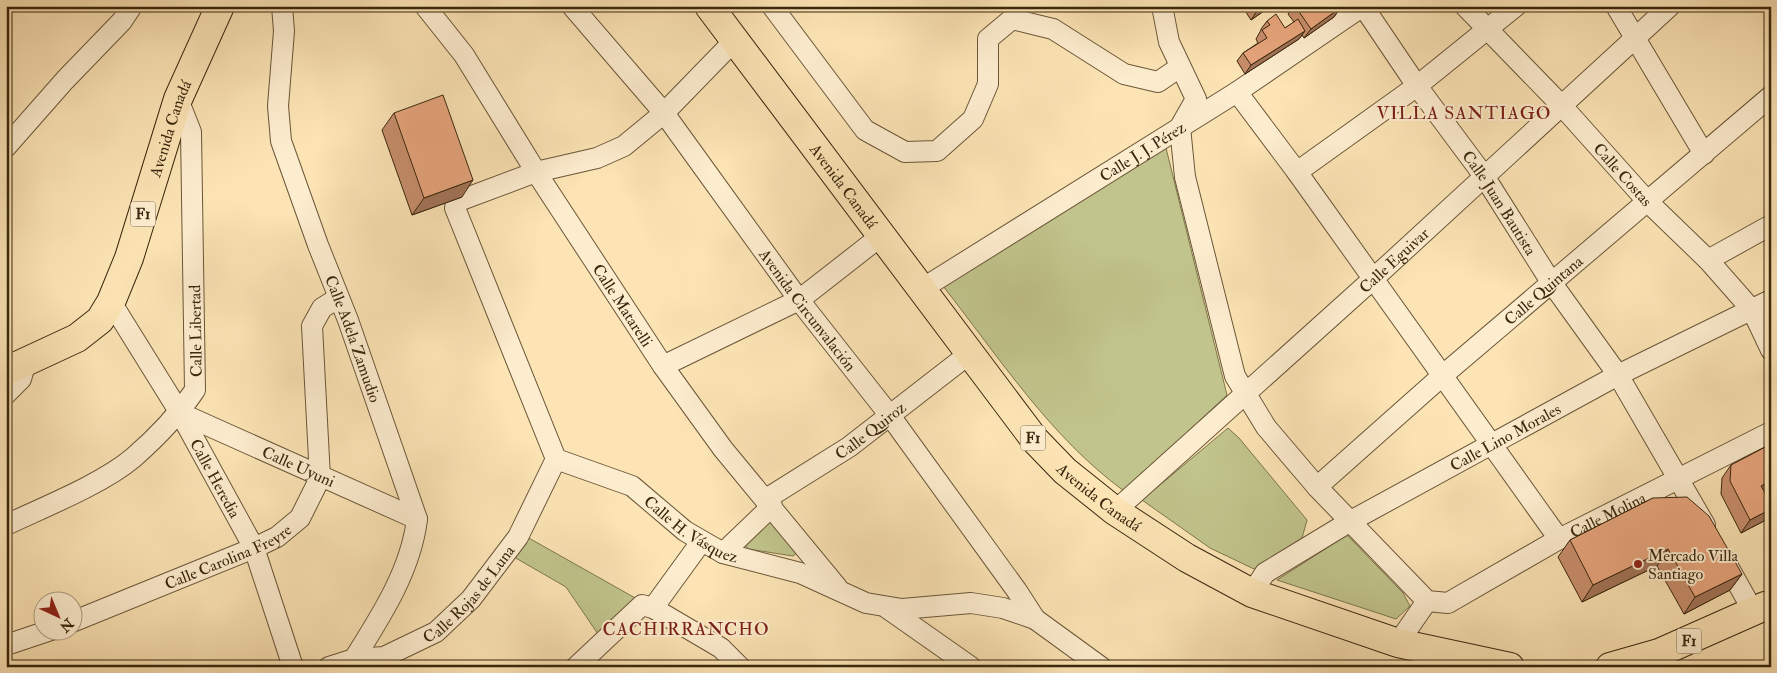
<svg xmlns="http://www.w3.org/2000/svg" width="1777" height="673" font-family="'IM FELL Double Pica',serif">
  <rect width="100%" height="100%" fill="#fce4b5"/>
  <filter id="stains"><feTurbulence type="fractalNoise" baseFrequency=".004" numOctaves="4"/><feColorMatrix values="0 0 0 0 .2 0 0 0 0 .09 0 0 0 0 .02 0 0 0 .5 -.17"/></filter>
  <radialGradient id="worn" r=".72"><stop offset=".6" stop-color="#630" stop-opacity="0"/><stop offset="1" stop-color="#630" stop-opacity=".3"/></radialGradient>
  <!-- green -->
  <g fill="#c1c48c" stroke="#7d764d">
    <path d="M1166,148L1227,395L1124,491C1050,437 999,357 943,286Z"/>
    <polygon points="1228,428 1239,438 1307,520 1302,538 1254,569 1210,548 1142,500"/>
    <polygon points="768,518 798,552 793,556 748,549 744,543"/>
    <polygon points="1347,535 1403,593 1410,606 1396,619 1277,580"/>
    <polygon points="527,537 637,599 598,634 566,587 514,557"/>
  </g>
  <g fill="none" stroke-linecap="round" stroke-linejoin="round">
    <defs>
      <g id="minor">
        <path id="s1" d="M282,6L284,31L278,106L281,141L318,245L348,320L417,519C411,570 381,616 354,659"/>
        <path id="s2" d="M425,6L464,55L536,172L663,366L723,449L837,587"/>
        <path id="s3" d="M572,6L664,113L799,300L891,417L1017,591L1035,619"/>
        <polyline points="772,6 865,130 905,152 937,151 973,119 988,84 988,39 1012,19 1053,29 1124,74 1158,82 1180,67"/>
        <path id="s4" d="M1162,6L1169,42L1196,99L1180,127L1185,177L1235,376L1266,427L1317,487L1427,601L1448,603L1559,539L1771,432"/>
        <path id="s5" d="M1465,6L1562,106L1648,202L1708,260L1752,310L1771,350"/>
        <polyline points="1616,6 1704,154"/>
        <path id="s6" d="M734,41L664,113L624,146L597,158L536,172L456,202L455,208L556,459L632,486L685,531L723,553L800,573L866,603L902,609L971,603L1003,608L1035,619L1101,667"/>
        <polyline points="1237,92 1297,172 1559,539"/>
        <polyline points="6,147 65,80 122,21 132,6"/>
        <polyline points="1297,172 1417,86 1516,6"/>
        <polyline points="1708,260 1771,225"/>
        <path id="s7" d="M920,290L1237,92L1363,6L1417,86L1484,176L1551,282L1618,375L1705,525"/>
        <path id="s8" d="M111,302L180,413L254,548L293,667"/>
        <polyline points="663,366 799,300 881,236"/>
        <polyline points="6,394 21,379 26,362"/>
        <path id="s9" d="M180,413L417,519"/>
        <path id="s10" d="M1317,487L1442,376L1771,96"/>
        <path id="s11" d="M766,499L849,447L969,354"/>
        <path id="s12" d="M1115,511L1373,279L1670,6"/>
        <path d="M6,525C44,507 102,484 133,458C156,438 178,415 195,390L191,132L178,99"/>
        <polyline points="723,553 772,506"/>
        <polyline points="1724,559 1753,611"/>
        <path id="s13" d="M1252,593L1265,573L1349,522L1618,375L1771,300"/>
        <polyline points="653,608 701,542"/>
        <polyline points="887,608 971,667"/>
        <path id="s14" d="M72,622L254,548L277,537L300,518L320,478L312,326L322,308L338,298"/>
        <polyline points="1398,643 1427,601"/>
        <polyline points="6,645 51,630"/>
        <path id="s15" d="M329,667L354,659L384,657L436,632L471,599L518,537L556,459"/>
        <polyline points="576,667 642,605 653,608 721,648 740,667"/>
      </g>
      <g id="highway">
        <path id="s16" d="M709,6L1035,440L1065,471L1115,511L1187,558L1252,593L1398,643L1510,667"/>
        <path id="s17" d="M6,371L77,338L100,320L111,302L129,258L178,99L220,6"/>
        <polyline points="1610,667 1659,653 1765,606 1771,606"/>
      </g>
    </defs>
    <!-- minor casing -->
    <use href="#minor" stroke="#6a5638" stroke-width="22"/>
    <!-- highway casing -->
    <use href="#highway" stroke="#39270e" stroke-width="30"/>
    <!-- minor -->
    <use href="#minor" stroke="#fdedcf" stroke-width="20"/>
    <!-- highway -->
    <use href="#highway" stroke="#fce4b5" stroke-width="28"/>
  </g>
  <!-- wall -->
  <g fill="#c88e6c" stroke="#39270e">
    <polygon points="1242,6 1271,6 1251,20"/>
    <polygon points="1294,6 1346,6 1339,10 1334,17 1304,38 1302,35 1299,39 1245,74 1237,61 1243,53 1258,43 1256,39 1261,30 1261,29 1267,21 1285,28 1294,22 1288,14"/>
    <polygon points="394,113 462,197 412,215 382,130"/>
    <polygon points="1771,444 1771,489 1765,492 1771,503 1771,511 1764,521 1741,533 1721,494 1722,478 1731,465"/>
    <polygon points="1653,498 1742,574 1730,590 1684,614 1657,566 1582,602 1558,557 1570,540"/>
  </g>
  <!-- shaded-wall -->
  <g fill="#a27458" stroke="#39270e">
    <polygon points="1264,6 1271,6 1251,20 1257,11"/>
    <polygon points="1340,8 1334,17 1304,38 1311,29"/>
    <polygon points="1305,31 1299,39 1245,74 1251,65"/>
    <polygon points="473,180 462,197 412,215 424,198"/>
    <polygon points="1771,481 1771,489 1752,499 1761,486"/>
    <polygon points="1771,509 1771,511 1764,521 1741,533 1750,520"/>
    <polygon points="1668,549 1657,566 1582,602 1593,585"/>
    <polygon points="1742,574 1730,590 1684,614 1695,597"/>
  </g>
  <!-- building -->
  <g fill="#e8a57d" stroke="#39270e">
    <polygon points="1254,6 1264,6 1257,11"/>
    <polygon points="1295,6 1339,6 1340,8 1311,29"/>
    <polygon points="1276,14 1285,28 1298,19 1305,31 1251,65 1243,53 1267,38 1262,30 1270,25 1267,21"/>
    <polygon points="443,95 473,180 424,198 394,113"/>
    <polygon points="1771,444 1771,481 1761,486 1771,503 1771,509 1750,520 1730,481 1731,465"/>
    <polygon points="1687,497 1709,516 1742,574 1695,597 1668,549 1593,585 1570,540 1653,498"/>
  </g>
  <!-- markers -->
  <circle fill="#8f2418" stroke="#fdedcf" stroke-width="2" cx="1638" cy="564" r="5"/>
  <g text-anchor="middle" stroke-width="4" stroke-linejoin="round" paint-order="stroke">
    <!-- shield labels -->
    <g fill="#fdedcf" stroke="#746248" stroke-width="1">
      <rect x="130.5" y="201.5" width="25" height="25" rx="4"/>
      <rect x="1020.5" y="425.5" width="25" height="25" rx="4"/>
      <rect x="1676.5" y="628.5" width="25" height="25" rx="4"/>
    </g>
    <g font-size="15" font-weight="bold" fill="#39270e">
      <text x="143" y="219">F1</text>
      <text x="1033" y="443">F1</text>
      <text x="1689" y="646">F1</text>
    </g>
    <!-- street labels -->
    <g font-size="16" fill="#39270e" stroke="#fdedcf">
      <text dy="6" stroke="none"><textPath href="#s17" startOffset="312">Avenida Canadá</textPath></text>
      <text dy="6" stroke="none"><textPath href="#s7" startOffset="262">Calle J. J. Pérez</textPath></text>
      <text dy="6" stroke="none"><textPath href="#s5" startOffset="231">Calle Costas</textPath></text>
      <text dy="6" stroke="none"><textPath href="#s16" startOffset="225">Avenida Canadá</textPath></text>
      <text dy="6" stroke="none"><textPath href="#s7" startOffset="766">Calle Juan Bautista</textPath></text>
      <text dy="6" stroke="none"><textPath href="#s12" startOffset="375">Calle Eguivar</textPath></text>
      <text dy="6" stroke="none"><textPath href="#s10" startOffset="300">Calle Quintana</textPath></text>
      <text dy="6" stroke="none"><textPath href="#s2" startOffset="359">Calle Matarelli</textPath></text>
      <text dy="6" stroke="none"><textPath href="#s3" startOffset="385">Avenida Circunvalación</textPath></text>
      <text transform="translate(195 331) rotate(-91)" y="6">Calle Libertad</text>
      <text dy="6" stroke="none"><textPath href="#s1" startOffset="346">Calle Adela Zamudio</textPath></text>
      <text dy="6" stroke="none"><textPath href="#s11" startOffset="125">Calle Quiroz</textPath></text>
      <text dy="6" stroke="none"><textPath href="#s13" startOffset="300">Calle Lino Morales</textPath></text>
      <text dy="6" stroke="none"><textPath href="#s9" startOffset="130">Calle Uyuni</textPath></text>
      <text dy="6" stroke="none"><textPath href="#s8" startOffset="205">Calle Heredia</textPath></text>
      <text dy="6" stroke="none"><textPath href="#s16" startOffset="629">Avenida Canadá</textPath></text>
      <text dy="6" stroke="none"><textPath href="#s4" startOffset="888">Calle Molina</textPath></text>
      <text dy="6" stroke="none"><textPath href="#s6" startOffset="761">Calle H. Vásquez</textPath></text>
      <text dy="6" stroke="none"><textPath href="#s14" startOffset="169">Calle Carolina Freyre</textPath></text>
      <text dy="6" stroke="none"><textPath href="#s15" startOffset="164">Calle Rojas de Luna</textPath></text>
    </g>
    <!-- poi labels -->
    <g font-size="16" fill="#39270e" stroke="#fdedcf" text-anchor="start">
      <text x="1648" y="561">Mercado Villa<tspan x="1648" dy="18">Santiago</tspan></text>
    </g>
    <!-- neighbourhood labels -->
    <g font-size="18" letter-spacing="1" fill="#7a1f14" stroke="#fdedcf">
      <text x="1464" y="119">VILLA SANTIAGO</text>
      <text x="686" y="635">CACHIRRANCHO</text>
    </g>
  </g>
  <!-- margin -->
  <rect width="1777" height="673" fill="none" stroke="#fce4b5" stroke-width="25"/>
  <rect x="8" y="8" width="1762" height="658" fill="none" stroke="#39270e" stroke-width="2.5"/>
  <rect x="12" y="12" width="1752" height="648" fill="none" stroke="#39270e"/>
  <!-- north arrow -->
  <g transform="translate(58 616) rotate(136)"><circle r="24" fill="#fdedcf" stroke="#af9e82"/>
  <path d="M0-4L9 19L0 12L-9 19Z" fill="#8f2418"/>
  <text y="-8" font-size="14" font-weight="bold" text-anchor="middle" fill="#39270e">N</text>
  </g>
  <rect width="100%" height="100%" filter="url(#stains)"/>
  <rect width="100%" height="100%" fill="url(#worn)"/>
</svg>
